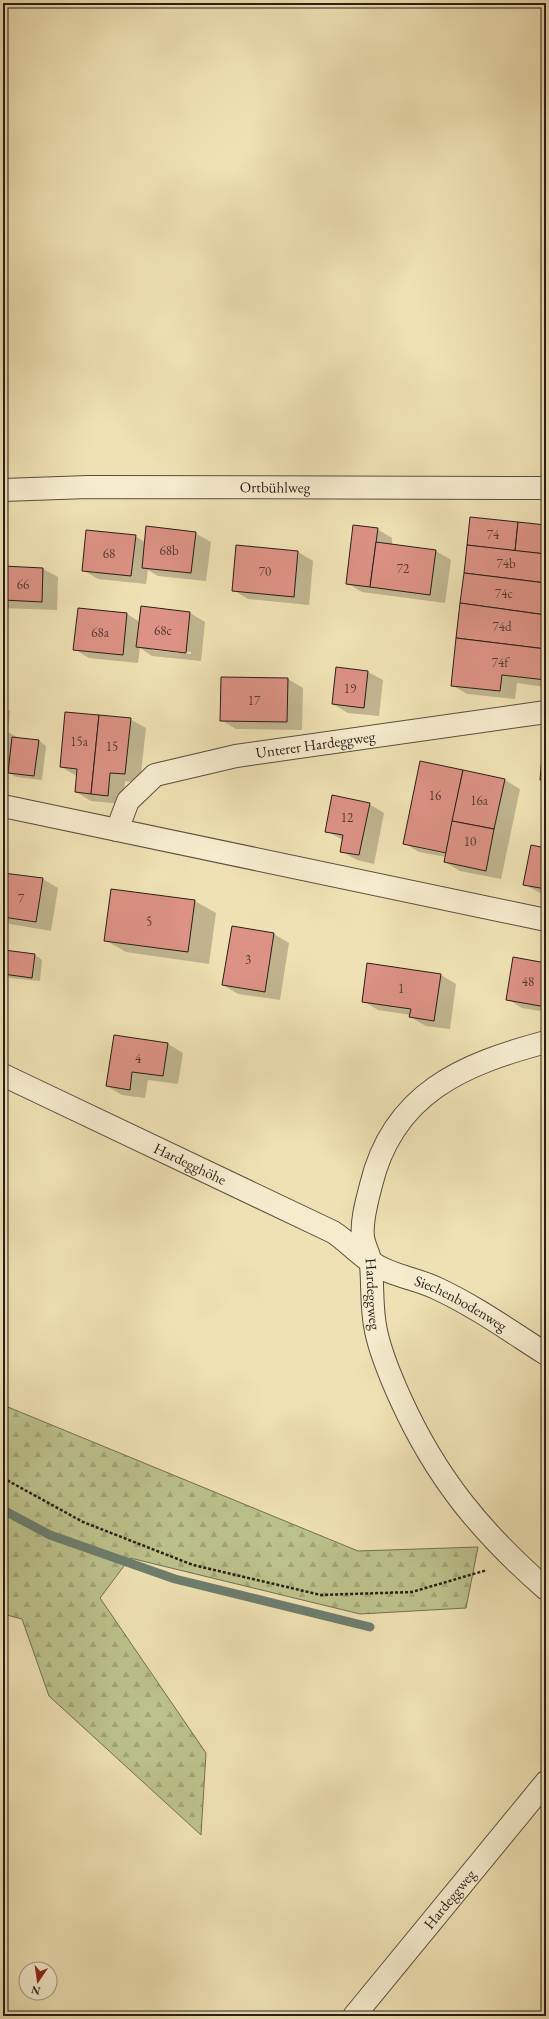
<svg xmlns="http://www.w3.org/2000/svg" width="549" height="2019" font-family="'EB Garamond',serif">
  <defs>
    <pattern id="forest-firs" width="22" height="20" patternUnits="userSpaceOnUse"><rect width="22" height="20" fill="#bcc28b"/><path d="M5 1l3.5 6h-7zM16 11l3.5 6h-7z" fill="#a2a677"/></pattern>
  </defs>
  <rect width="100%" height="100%" fill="#efe1b3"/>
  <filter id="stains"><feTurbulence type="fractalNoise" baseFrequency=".005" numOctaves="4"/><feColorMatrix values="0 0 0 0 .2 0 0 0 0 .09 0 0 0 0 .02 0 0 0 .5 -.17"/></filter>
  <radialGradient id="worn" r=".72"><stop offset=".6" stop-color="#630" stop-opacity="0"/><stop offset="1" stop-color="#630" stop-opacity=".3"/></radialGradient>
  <!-- forest -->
  <polygon fill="url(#forest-firs)" stroke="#727052" points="3,1405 358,1551 478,1547 466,1608 360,1614 130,1558 100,1598 206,1753 201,1835 49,1696 22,1619 3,1614"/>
  <!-- shadow -->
  <g fill="#0003" fill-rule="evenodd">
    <polygon points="546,526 546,687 517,683 515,699 467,694 452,685"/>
    <polygon points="377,529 392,538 392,545 436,551 451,560 445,603 362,592 347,583"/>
    <polygon points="195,533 211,542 206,581 158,576 148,570 146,584 98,579 83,570 135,536 145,542"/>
    <polygon points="298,552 313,561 309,605 248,599 233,590"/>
    <polygon points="3,567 43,569 58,577 57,610 3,608"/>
    <path d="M78,609L127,614L140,622L190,613L205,622L201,661L152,656L140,648L138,663L89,658L74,649ZM152,648L191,652V654L152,650Z"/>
    <polygon points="337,668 368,672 383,680 379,716 348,713 333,704"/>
    <polygon points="288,679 303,688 302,730 236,729 221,720"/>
    <polygon points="3,707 10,711 8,732 20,739 39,741 46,746 42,780 16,777 9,773 9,769 3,768"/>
    <polygon points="130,719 146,728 140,783 125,781 123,804 91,801 76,792 77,776 61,767"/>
    <path d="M505,780L520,789L501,879L460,871L445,862L446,857L419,852L404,843ZM419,846L451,853L450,855L419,848Z"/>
    <polygon points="369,804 384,813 374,864 357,860 341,851 343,840 326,831"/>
    <polygon points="546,849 546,894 540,893 524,884"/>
    <polygon points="3,874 43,879 58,888 51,931 10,924 3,920"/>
    <polygon points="195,901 216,913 209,964 126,952 105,940"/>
    <polygon points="232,927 274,934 289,943 280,1000 238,994 223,985"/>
    <polygon points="5,951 35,955 42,960 40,981 10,978 3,974"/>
    <polygon points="546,964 546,1012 522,1008 507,999"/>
    <polygon points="441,975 456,984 450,1029 426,1026 410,1017 411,1015 378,1010 363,1001"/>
    <polygon points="168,1044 183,1053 178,1084 148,1080 145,1098 122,1095 107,1086"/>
  </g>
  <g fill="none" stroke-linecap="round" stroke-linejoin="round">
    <!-- stream -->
    <polyline stroke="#6d7e6f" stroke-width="9" points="3,1510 50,1535 175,1579 370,1627"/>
  </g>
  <!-- building -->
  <g fill="#dc9285" stroke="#291d18">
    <polygon points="470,517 518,522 515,551 467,545"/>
    <polygon points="518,522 546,525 546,554 515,551"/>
    <polygon points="353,525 378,528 370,587 346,584"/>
    <polygon points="146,526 196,532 191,573 142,568"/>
    <polygon points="86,530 136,535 131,576 82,571"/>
    <polygon points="376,542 436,550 430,595 370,587"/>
    <polygon points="236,545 298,551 294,597 232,591"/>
    <polygon points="467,545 546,554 546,583 464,573"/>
    <polygon points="3,566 43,568 42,602 3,600"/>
    <polygon points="464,573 546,583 546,615 460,603"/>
    <polygon points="460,603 546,615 546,649 456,638"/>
    <polygon points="141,606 190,612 186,653 136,647"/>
    <polygon points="78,608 127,613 123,655 73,650"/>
    <polygon points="456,638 546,649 546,680 502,675 500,691 451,686"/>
    <polygon points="336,667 368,671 364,708 332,704"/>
    <polygon points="221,677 288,678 287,722 220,721"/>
    <polygon points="65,712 99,715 91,794 75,792 77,769 60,767"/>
    <polygon points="99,715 131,718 125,774 110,773 108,796 91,794"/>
    <polygon points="12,737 39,740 34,776 8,773"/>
    <polygon points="543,746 546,746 546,780 540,780"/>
    <polygon points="420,761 463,770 446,853 403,844"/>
    <polygon points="463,770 505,779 494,829 452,821"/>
    <polygon points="332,795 370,803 359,855 340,852 343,835 325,832"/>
    <polygon points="452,821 494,829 486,871 444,862"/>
    <polygon points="531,845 546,848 546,889 523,885"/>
    <polygon points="3,873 43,878 36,922 3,917"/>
    <polygon points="111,889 195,900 188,952 104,941"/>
    <polygon points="232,926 274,933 265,992 222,985"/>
    <polygon points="4,950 35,954 32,978 3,974"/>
    <polygon points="513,957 546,963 546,1007 506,1000"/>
    <polygon points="367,963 441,974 434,1021 409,1017 411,1009 362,1002"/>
    <polygon points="114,1035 168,1043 163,1076 132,1072 130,1090 106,1086"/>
  </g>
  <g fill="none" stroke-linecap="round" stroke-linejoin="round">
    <defs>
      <g id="street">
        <path id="s1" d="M3,490L88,487L546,488"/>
        <polyline points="3,806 546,920"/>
        <path id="s2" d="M117,830L128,801L155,775L236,756L546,712"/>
        <path id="s3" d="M546,1042C463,1064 393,1093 371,1185C367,1201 361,1221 363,1237C364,1246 370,1255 371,1264C373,1287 371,1308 376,1331C381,1355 391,1378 401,1400C437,1479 481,1532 546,1589"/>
        <path id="s4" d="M3,1075L333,1232C347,1241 357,1253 371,1262C391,1276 415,1278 436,1288C475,1306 510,1331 546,1354"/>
        <path id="s5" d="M354,2016L546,1782"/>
      </g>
    </defs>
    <!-- street casing -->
    <use href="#street" stroke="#5a4e3f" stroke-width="24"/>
    <!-- path -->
    <polyline stroke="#291d18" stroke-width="2.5" stroke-dasharray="3 2" stroke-linecap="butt" points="3,1478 83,1522 193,1565 321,1595 412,1592 487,1570"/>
    <!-- street -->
    <use href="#street" stroke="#f5ecce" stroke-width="22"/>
  </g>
  <g text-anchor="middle" stroke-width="4" stroke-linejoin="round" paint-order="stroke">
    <!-- number labels -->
    <g font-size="13" fill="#563a33">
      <text x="493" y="539">74</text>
      <text x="169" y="555">68b</text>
      <text x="109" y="558">68</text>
      <text x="506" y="568">74b</text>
      <text x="403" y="573">72</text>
      <text x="265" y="576">70</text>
      <text x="23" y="589">66</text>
      <text x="504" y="598">74c</text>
      <text x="502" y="631">74d</text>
      <text x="163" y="635">68c</text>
      <text x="100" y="637">68a</text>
      <text x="500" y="667">74f</text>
      <text x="350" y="693">19</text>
      <text x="254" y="705">17</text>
      <text x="79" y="746">15a</text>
      <text x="112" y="751">15</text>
      <text x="435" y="800">16</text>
      <text x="479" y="805">16a</text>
      <text x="347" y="822">12</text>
      <text x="470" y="846">10</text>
      <text x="21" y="903">7</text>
      <text x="149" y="926">5</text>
      <text x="248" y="964">3</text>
      <text x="528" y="986">48</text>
      <text x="401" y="993">1</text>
      <text x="138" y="1063">4</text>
    </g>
    <!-- street labels -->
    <g font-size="15" fill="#291d18" stroke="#f5ecce">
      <text dy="5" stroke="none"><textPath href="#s1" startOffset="272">Ortbühlweg</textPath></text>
      <text dy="5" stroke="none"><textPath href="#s2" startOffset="232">Unterer Hardeggweg</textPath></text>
      <text dy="5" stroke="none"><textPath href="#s4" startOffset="207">Hardegghöhe</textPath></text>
      <text dy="5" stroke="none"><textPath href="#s3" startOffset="351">Hardeggweg</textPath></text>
      <text dy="5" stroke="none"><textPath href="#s4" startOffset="513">Siechenbodenweg</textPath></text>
      <text dy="5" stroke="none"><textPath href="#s5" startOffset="151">Hardeggweg</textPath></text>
    </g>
  </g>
  <!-- margin -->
  <rect width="549" height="2019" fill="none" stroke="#efe1b3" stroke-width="16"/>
  <rect x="4" y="4" width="541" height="2011" fill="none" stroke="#291d18" stroke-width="2"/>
  <rect x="8" y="8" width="533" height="2003" fill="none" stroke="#291d18"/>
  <!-- north arrow -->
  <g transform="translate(38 1981) rotate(193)"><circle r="19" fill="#f5ecce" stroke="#a39985"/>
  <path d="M0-3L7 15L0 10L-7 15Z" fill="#8f2418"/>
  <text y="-6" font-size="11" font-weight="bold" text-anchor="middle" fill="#291d18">N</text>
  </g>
  <rect width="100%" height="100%" filter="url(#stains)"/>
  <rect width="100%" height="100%" fill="url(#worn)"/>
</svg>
